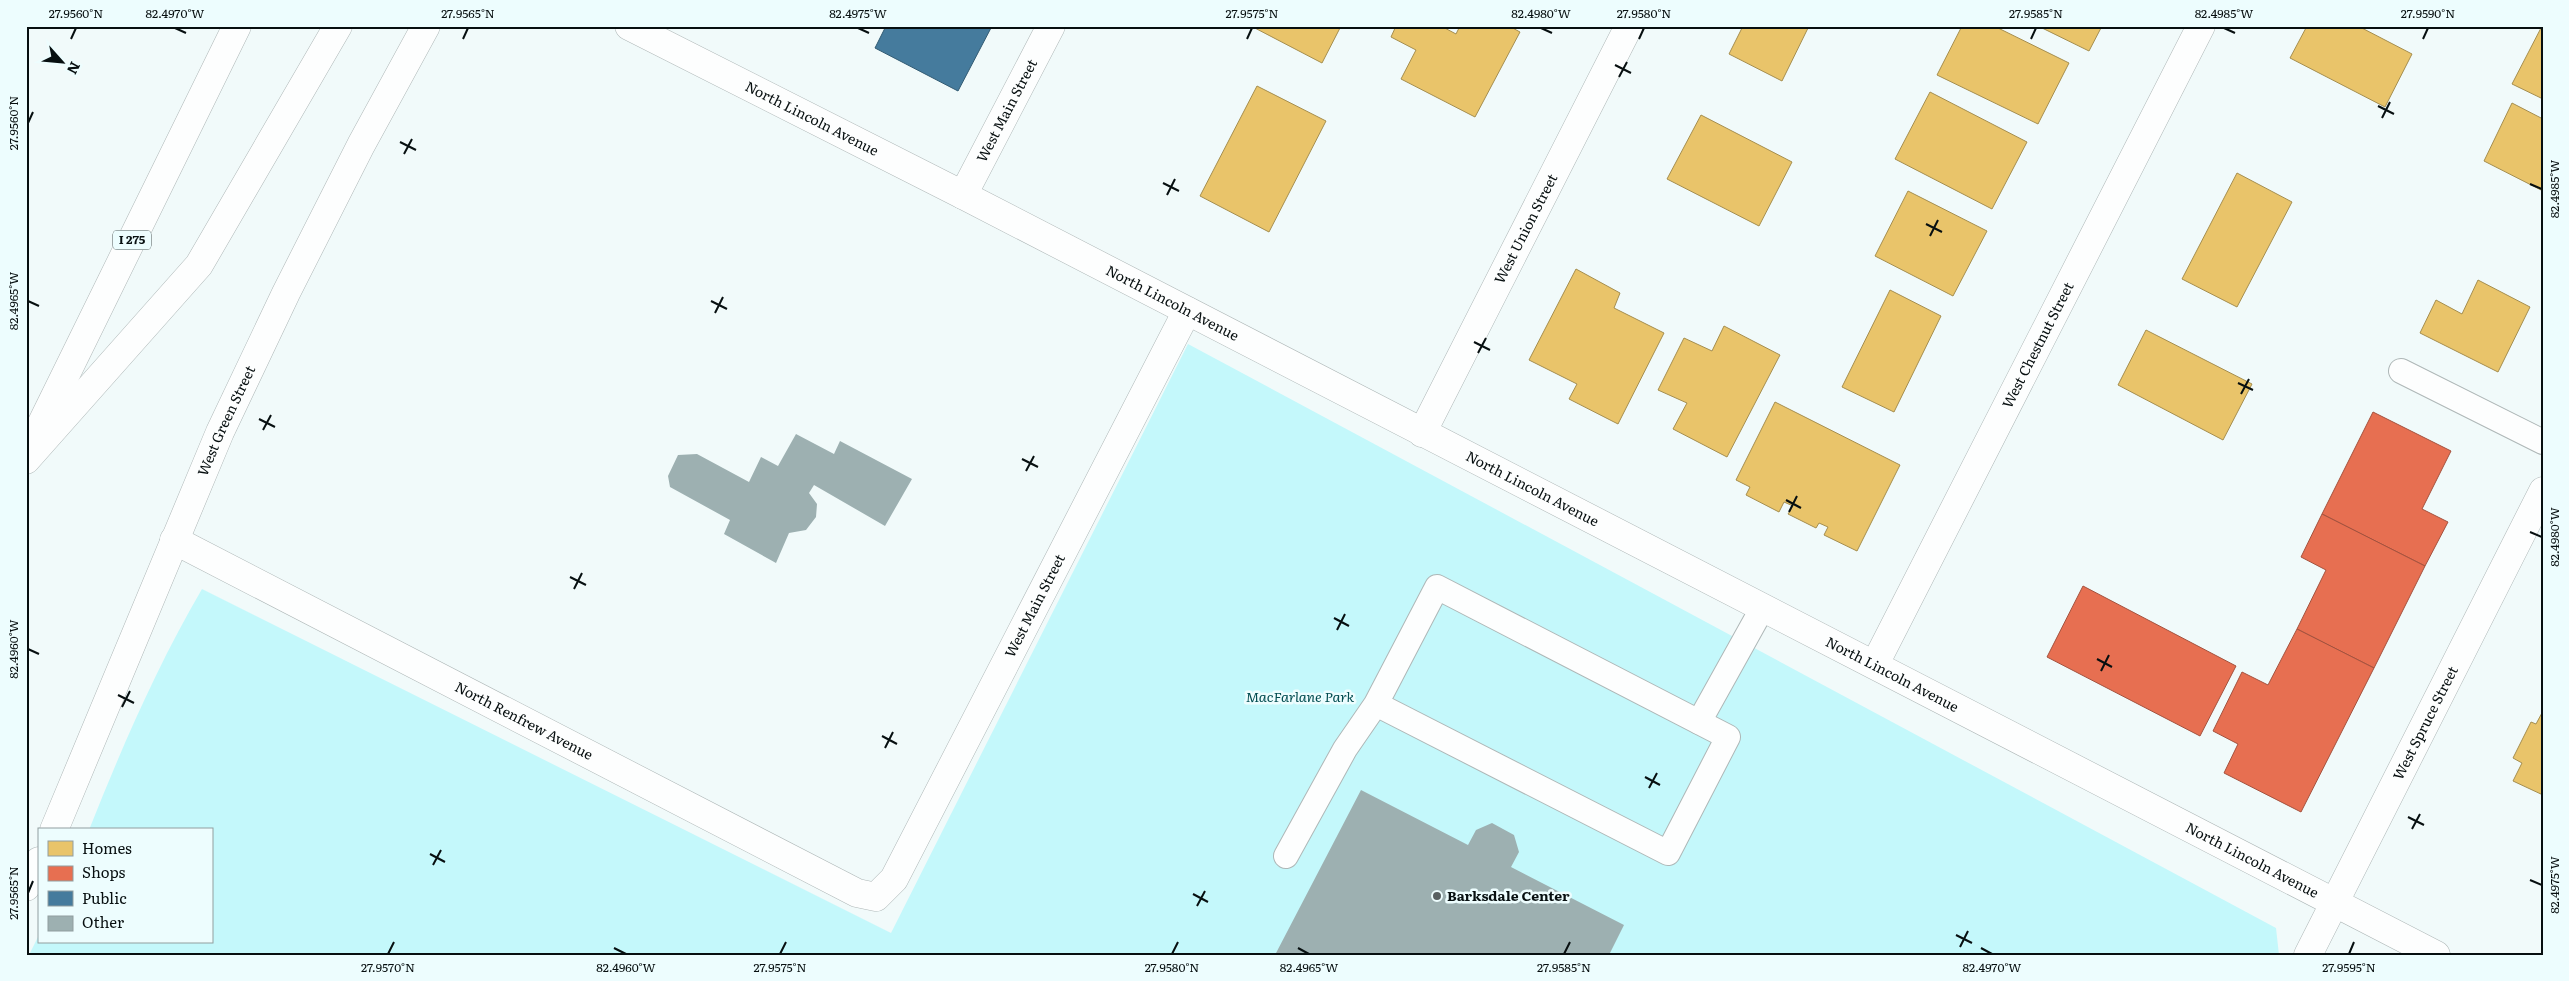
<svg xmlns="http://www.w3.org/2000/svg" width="2569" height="981" font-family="Literata,serif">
  <rect width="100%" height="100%" fill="#f1fafa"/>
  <!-- green -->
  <path fill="#c4f8fb" d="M1188,344L2276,928L2279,955H29L39,935V942H211V830H89C122,747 157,666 202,589L891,933Z"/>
  <!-- homes -->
  <g fill="#e9c46a" stroke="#a58e4f">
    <polygon points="1251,26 1341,26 1322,63"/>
    <polygon points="1396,26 1441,26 1456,34 1460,26 1509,26 1520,32 1475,117 1401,79 1416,50 1391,37"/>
    <polygon points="1743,26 1809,26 1782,81 1729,54"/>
    <polygon points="1962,26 1994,26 2069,63 2038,124 1937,75"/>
    <polygon points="2038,26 2102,26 2089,51"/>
    <polygon points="2307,26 2358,26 2412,54 2385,107 2290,58"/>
    <polygon points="2542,26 2543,26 2543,99 2512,84"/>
    <polygon points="1257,86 1326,121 1269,232 1200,196"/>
    <polygon points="1930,92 2027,142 1992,209 1895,159"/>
    <polygon points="2512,103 2543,119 2543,191 2484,161"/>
    <polygon points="1701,115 1792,162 1759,226 1667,179"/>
    <polygon points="2237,173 2292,202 2237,307 2182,279"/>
    <polygon points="1908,191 1987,231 1953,296 1875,256"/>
    <polygon points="1576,269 1620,293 1614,308 1664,333 1618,424 1569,399 1577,384 1529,360"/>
    <polygon points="2478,280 2530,307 2498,372 2420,333 2436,300 2462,314"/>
    <polygon points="1890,290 1941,316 1894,412 1842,387"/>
    <polygon points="1724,326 1780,355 1727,457 1673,429 1687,403 1658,390 1684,338 1712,351"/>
    <polygon points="2146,330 2252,384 2223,440 2118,385"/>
    <polygon points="1775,402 1900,465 1857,551 1824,535 1828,527 1819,523 1816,528 1788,514 1793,506 1784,502 1779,512 1746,495 1750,487 1736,480"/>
    <polygon points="2543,711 2543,795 2513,781 2522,763 2513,758 2531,722 2536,724"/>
  </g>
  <!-- shops -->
  <g fill="#e76f51" stroke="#a4523e">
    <polygon points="2373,412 2451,451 2422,509 2448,522 2425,566 2322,514"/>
    <polygon points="2322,514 2425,566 2374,668 2297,629 2326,570 2301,557"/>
    <polygon points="2083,586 2236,666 2200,736 2047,657"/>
    <polygon points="2297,629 2374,668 2301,812 2224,773 2238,744 2213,731 2242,672 2268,685"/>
  </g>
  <!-- public -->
  <polygon fill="#457b9d" stroke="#325b73" points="886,26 992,26 958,91 875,48"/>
  <!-- building -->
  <g fill="#9db0b1">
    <polygon points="796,434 834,454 840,441 912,479 885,526 814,485 809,493 817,504 816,517 806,530 789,533 776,563 724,534 730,520 670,487 668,476 678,455 697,454 749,482 761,457 778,466"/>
    <polygon points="1361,790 1468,845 1476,830 1492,823 1514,835 1519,852 1511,867 1624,925 1609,955 1275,955"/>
  </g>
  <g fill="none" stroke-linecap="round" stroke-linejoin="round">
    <defs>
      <g id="service">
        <polyline points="2401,371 2543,442"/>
        <polyline points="1699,722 1763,607"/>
        <polyline points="1286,856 1345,749 1376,704 1437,587 1728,737 1668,853 1376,704"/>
      </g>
      <g id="minor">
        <path id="s1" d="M629,26L963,195L2436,955"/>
        <path id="s2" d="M963,195L1051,26"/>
        <path id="s3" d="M1422,433L1629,26"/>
        <path id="s4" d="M174,540L857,893L876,897L894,879L1187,311"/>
        <path id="s5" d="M1875,664L2201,26"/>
        <path id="s6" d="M54,830L220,432L286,293L361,145L426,26"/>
        <polyline points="26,887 39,861"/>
        <path id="s7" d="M2308,955L2543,491"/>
      </g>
      <g id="motorway">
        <polyline points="36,435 237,26"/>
        <polyline points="26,460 199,265 338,26"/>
      </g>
    </defs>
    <!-- service casing -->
    <use href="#service" stroke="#aeb7b7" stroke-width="26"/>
    <!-- minor casing -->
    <use href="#minor" stroke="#aeb7b7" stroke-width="29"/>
    <!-- motorway casing -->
    <use href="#motorway" stroke="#aeb7b7" stroke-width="29"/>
    <!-- service -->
    <use href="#service" stroke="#fdfefe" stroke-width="24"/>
    <!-- minor -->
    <use href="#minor" stroke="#fdfefe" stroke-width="28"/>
    <!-- motorway -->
    <use href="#motorway" stroke="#fdfefe" stroke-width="28"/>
  </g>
  <!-- ticks -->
  <path fill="none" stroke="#070f10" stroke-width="2" d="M175,28L186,33M858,28L869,33M1541,28L1552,33M2224,28L2235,33M71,39L76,28M463,39L468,28M1247,39L1252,28M1639,39L1644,28M2031,39L2036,28M2423,39L2428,28M1615,65L1631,73M1619,77L1627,62M2378,106L2394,114M2382,118L2390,102M28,123L33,112M400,142L416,150M404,154L412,139M1163,183L1179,191M2530,184L2542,189M1167,195L1175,179M1926,224L1942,232M1930,236L1938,220M28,301L39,306M711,301L727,309M715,313L723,297M1474,342L1490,350M1478,353L1486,338M2238,383L2253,390M2241,394L2249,379M259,419L275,427M263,430L271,415M1022,459L1038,467M1026,471L1034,456M1786,500L1801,508M1789,512L1797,496M2530,532L2542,537M570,577L586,585M574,589L582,573M1334,618L1349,626M1337,630L1345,614M28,649L39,654M2097,659L2112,667M2101,671L2109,655M118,695L134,703M122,707L130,691M882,736L897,744M885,748L893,732M1645,777L1660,785M1649,788L1657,773M2408,817L2424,825M2412,829L2420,814M430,854L445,862M433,865L441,850M2530,880L2542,885M28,893L33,881M1193,894L1208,902M1197,906L1205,891M1956,935L1972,943M1960,947L1968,931M614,948L626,954M1298,948L1309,954M1981,948L1992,954M388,954L394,942M780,954L786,942M1172,954L1178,942M1564,954L1570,942M2349,954L2354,942"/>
  <!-- markers -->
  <circle fill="#596162" stroke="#edfdfe" stroke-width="2" cx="1437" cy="896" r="5"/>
  <g text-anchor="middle" stroke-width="5" stroke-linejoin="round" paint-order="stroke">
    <!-- shield labels -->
    <rect fill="#edfdfe" stroke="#4c5657" stroke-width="1" x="113" y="230.5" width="38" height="19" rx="4"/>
    <g font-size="12" font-weight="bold" fill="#070f10">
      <text x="132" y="244">I 275</text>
    </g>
    <!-- street labels -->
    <g font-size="14" fill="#070f10" stroke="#edfdfe">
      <text dy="5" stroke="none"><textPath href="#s2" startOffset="95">West Main Street</textPath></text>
      <text dy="5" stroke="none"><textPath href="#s1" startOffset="205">North Lincoln Avenue</textPath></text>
      <text dy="5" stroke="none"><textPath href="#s3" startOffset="229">West Union Street</textPath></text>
      <text dy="5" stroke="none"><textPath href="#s1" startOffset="610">North Lincoln Avenue</textPath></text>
      <text dy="5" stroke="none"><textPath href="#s5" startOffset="358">West Chestnut Street</textPath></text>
      <text dy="5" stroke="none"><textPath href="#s6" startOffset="444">West Green Street</textPath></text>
      <text dy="5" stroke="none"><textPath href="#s1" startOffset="1015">North Lincoln Avenue</textPath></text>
      <text dy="5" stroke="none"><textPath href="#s4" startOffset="1121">West Main Street</textPath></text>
      <text dy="5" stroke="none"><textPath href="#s1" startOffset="1420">North Lincoln Avenue</textPath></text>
      <text dy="5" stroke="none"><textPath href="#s4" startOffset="394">North Renfrew Avenue</textPath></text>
      <text dy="5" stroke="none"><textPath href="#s7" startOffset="260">West Spruce Street</textPath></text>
      <text dy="5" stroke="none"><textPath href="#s1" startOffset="1825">North Lincoln Avenue</textPath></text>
    </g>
    <!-- park labels -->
    <g font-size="14" font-style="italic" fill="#014c50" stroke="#edfdfe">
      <text x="1300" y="702">MacFarlane Park</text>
    </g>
    <!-- poi labels -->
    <g font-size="14" font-weight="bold" fill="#070f10" stroke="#edfdfe" text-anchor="start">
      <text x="1447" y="901">Barksdale Center</text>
    </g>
  </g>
  <!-- border -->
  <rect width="2569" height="981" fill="none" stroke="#edfdfe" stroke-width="55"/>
  <!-- legend -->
  <rect x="38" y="828" width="175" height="115" fill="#edfdfe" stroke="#919e9f"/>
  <rect x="48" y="841" width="25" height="15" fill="#e9c46a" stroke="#919e9f"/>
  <text x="82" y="854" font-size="15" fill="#070f10">Homes</text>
  <rect x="48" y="866" width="25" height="15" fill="#e76f51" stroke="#919e9f"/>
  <text x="82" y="878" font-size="15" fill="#070f10">Shops</text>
  <rect x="48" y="891" width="25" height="15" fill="#457b9d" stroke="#919e9f"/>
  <text x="82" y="904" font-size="15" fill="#070f10">Public</text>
  <rect x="48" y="916" width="25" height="15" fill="#9db0b1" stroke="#919e9f"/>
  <text x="82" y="928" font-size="15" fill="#070f10">Other</text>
  <!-- north arrow -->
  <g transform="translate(62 62) rotate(117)" stroke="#edfdfe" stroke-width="4" paint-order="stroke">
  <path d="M0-4L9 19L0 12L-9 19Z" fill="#070f10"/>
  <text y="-8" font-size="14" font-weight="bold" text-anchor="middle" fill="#070f10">N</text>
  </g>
  <rect x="28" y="28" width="2514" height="926" fill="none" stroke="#070f10" stroke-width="2"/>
  <g font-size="12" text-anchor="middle" fill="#070f10">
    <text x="76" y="18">27.9560°N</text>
    <text x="175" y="18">82.4970°W</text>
    <text x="468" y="18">27.9565°N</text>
    <text x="858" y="18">82.4975°W</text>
    <text x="1252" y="18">27.9575°N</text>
    <text x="1541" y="18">82.4980°W</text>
    <text x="1644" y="18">27.9580°N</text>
    <text x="2036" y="18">27.9585°N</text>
    <text x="2224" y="18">82.4985°W</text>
    <text x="2428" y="18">27.9590°N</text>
    <text transform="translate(14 123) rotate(-90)" y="4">27.9560°N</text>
    <text transform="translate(2555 189) rotate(-90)" y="4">82.4985°W</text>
    <text transform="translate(14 301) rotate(-90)" y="4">82.4965°W</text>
    <text transform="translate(2555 537) rotate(-90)" y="4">82.4980°W</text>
    <text transform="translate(14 649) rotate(-90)" y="4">82.4960°W</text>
    <text transform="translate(2555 885) rotate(-90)" y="4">82.4975°W</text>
    <text transform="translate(14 893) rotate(-90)" y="4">27.9565°N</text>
    <text x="388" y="972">27.9570°N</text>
    <text x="626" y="972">82.4960°W</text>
    <text x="780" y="972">27.9575°N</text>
    <text x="1172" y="972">27.9580°N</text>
    <text x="1309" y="972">82.4965°W</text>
    <text x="1564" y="972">27.9585°N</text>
    <text x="1992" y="972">82.4970°W</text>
    <text x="2349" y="972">27.9595°N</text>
  </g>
</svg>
